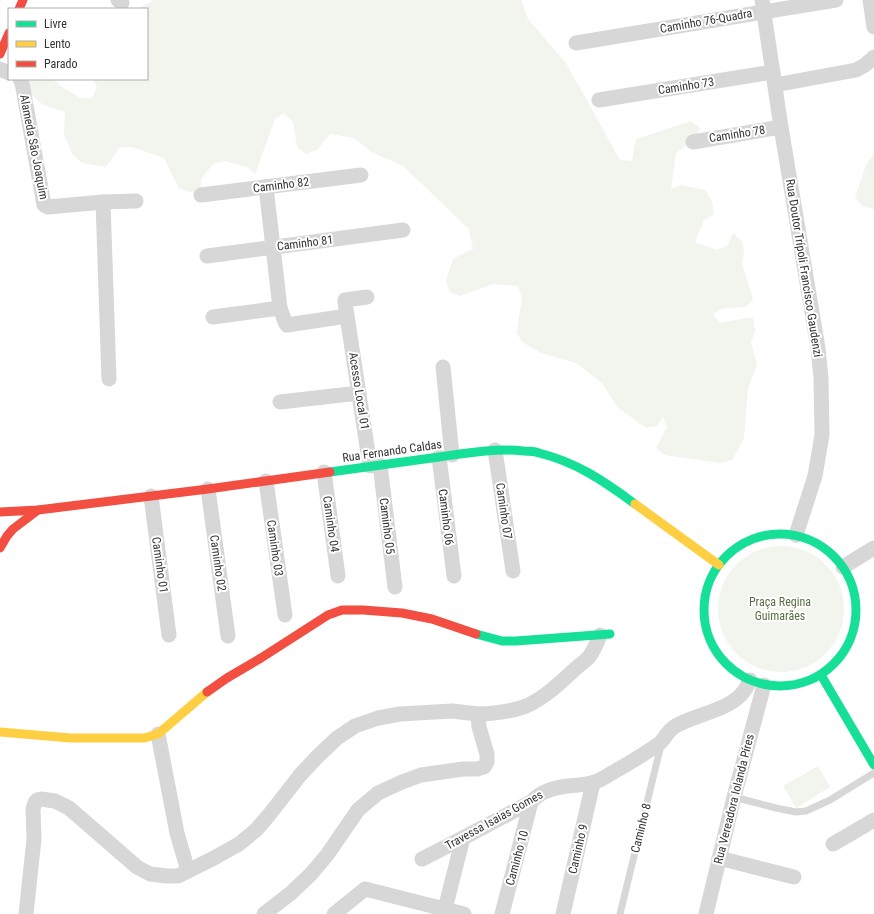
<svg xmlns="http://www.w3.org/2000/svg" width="874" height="914" font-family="'Roboto Condensed',sans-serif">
  <rect width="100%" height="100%" fill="#fff"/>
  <!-- green -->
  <g fill="#f1f5ed">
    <polygon points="154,0 521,0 528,19 566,63 620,160 632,161 636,139 691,121 700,128 695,139 676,153 671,189 681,185 705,190 712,201 714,214 704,220 695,242 717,250 728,245 733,233 742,241 744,252 742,264 753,299 746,307 724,308 713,314 720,323 753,317 755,331 751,342 757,365 748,388 744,438 733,459 722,463 664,455 656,448 667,427 663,417 657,426 646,428 617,407 603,384 576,363 541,353 522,342 517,332 522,297 518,286 493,284 460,296 450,292 446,281 453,259 473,249 469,229 403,166 372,152 354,138 330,134 317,150 306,154 297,147 293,122 284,113 275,119 255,174 247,167 225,161 213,164 201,179 201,191 191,192 179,189 164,158 132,147 120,147 106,167 82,163 73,155 64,134 65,112 43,105 34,97 20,79 53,79 59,85 80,98 92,98 97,88 93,79 147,79 147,9 138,9"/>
    <polygon points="874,153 874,209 862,206 855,197 866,165"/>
    <circle cx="781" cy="609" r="63"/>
    <polygon points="818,766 830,787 796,808 783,786"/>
  </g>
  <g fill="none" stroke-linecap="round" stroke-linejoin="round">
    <!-- lane -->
    <g stroke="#d7d7d7" stroke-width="7">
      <polyline points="734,797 776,808 796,812 806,811 830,800 874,773"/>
      <polyline points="620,914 661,745"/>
    </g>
    <!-- street -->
    <g stroke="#d7d7d7" stroke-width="15">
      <polyline points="118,0 122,3"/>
      <polyline points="762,0 781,127 818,348 821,378 822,435 815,476 796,535"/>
      <polyline points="870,0 874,27"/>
      <polyline points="576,43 836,0"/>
      <polyline points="0,69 9,73"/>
      <polyline points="20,79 22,83 44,205 48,207 103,202 136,201"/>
      <polyline points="775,85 856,70 865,65 874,57"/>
      <polyline points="599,100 773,72"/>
      <polyline points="693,142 781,127"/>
      <polyline points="266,187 280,308 285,322 287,325 347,316 345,302 345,300 367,297"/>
      <polyline points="201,195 361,175"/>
      <polyline points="103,202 109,379"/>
      <polyline points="207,256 403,230"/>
      <polyline points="347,316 370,466"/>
      <polyline points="213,317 280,308"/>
      <polyline points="443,367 452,455"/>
      <polyline points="280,402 359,393"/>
      <polyline points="495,450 513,571"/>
      <polyline points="439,457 454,576"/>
      <polyline points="380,465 395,587"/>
      <polyline points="324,472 338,576"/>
      <polyline points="266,481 285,615"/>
      <polyline points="208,489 228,636"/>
      <polyline points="151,496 169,635"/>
      <polyline points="843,567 874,548"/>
      <polyline points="158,734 177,833 188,871"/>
      <polyline points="833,844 874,820"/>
      <polyline points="719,858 794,877"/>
      <path d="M422,859L463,838L531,802C536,797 541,793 547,791C563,783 583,788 600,780C620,768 641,757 660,743C665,738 668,731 674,727C694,714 730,711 744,691C747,688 748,684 750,680"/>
      <polyline points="445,909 463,838"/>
      <polyline points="26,914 34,839 33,809 35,803 37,800 41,799 55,801 69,808 137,867 150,874 167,876 178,876 214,858 239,844 256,830 269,815 301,774 318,756 337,738 355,726 378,718 400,714 452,711 478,714"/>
      <path d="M264,914L291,893L311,874L327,855L358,810L378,793L402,782L421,775L463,769H477L484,767L487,762V754L479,727L478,714C492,714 514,711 526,706C544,698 559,684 573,671C578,666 584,662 589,657C594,650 597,643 600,635"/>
      <polyline points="334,914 365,889 464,914"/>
      <polyline points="502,914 531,802"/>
      <polyline points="563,914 593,783"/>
      <polyline points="706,914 734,797 764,685"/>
    </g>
    <!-- fast -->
    <g stroke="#16e098" stroke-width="9">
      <path d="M330,472C366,467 402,462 439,457C467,453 495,448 524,451C529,451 534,451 539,453C576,462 604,481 635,504"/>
      <circle cx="780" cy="610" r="76"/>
      <polyline points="476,634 502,641 516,641 610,634"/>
      <polyline points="821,675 874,765"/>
    </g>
    <!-- slow -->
    <g stroke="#ffcf43" stroke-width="9">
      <polyline points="635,504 719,565"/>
      <polyline points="0,732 71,738 144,738 158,734 207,692"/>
    </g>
    <!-- jam -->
    <g stroke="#f24e42" stroke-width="9">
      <polyline points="19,9 23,0"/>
      <polyline points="0,54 9,33"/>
      <polyline points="0,512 38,510 208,489 330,472"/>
      <polyline points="0,548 7,536 13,529 38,510"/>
      <polyline points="207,692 227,678 261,658 328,615 342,610 363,610 402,613 432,619 476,634"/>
    </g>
  </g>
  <g text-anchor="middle" stroke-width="4" stroke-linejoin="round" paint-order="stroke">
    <!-- street labels -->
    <g font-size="12" fill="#333" stroke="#fff">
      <text transform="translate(706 21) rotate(-10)" y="4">Caminho 76-Quadra</text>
      <text transform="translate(686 86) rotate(-9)" y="4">Caminho 73</text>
      <text transform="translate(737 134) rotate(-9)" y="4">Caminho 78</text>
      <text transform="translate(34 147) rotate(79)" y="4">Alameda São Joaquim</text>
      <text transform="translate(281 185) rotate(-7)" y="4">Caminho 82</text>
      <text transform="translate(305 243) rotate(-7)" y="4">Caminho 81</text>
      <text transform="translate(804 268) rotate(81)" y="4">Rua Doutor Trípoli Francisco Gaudenzi</text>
      <text transform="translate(359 391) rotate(81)" y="4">Acesso Local 01</text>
      <text transform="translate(392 451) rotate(-8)" y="4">Rua Fernando Caldas</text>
      <text transform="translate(504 511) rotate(82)" y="4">Caminho 07</text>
      <text transform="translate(446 517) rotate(83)" y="4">Caminho 06</text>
      <text transform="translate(331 524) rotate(82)" y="4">Caminho 04</text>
      <text transform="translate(387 526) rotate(83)" y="4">Caminho 05</text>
      <text transform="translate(275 548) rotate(82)" y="4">Caminho 03</text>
      <text transform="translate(218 563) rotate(82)" y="4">Caminho 02</text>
      <text transform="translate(160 565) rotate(82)" y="4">Caminho 01</text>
      <text transform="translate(734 799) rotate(-76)" y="4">Rua Vereadora Iolanda Píres</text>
      <text transform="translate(494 820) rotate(-29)" y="4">Travessa Isaias Gomes</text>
      <text transform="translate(641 828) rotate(-76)" y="4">Caminho 8</text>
      <text transform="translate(578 849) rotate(-77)" y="4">Caminho 9</text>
      <text transform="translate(517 858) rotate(-75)" y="4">Caminho 10</text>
    </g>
    <!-- park labels -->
    <g font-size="12" fill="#56703f" stroke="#fff">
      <text x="780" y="606">Praça Regina<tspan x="780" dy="14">Guimarães</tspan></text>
    </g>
  </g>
  <!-- legend -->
  <rect x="8" y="8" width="140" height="72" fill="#ffffff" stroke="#adadad"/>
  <rect x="16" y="21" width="20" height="6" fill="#16e098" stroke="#adadad"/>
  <text x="44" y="28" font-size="12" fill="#333333">Livre</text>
  <rect x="16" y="41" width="20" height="6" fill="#ffcf43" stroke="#adadad"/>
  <text x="44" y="48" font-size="12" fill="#333333">Lento</text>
  <rect x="16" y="61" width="20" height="6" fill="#f24e42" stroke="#adadad"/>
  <text x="44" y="68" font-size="12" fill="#333333">Parado</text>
</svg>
